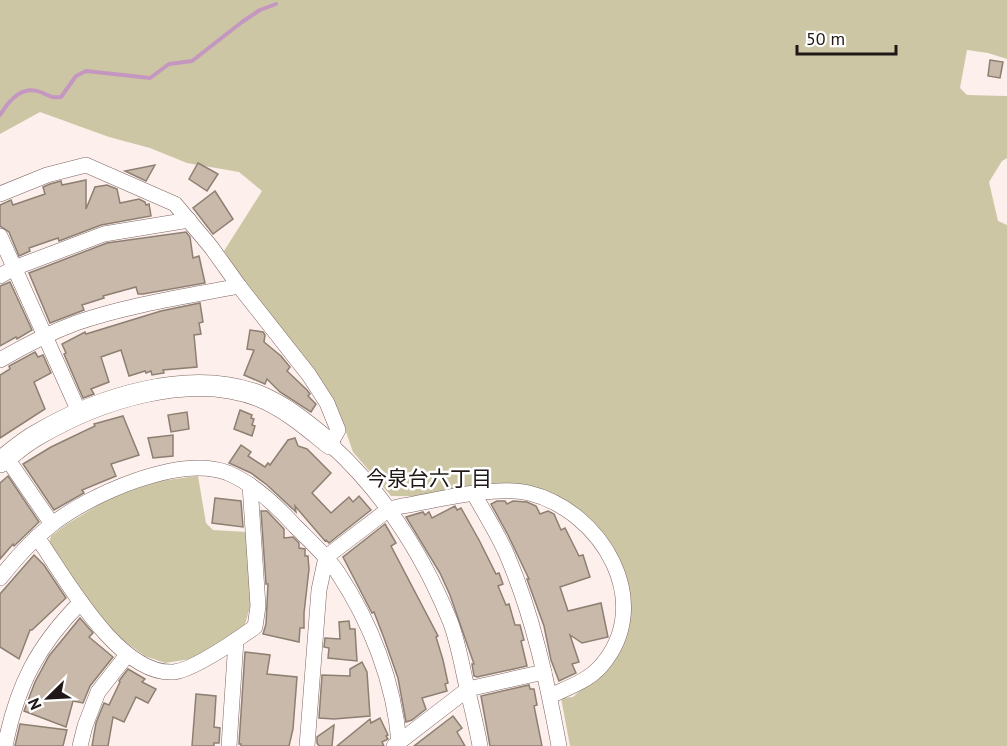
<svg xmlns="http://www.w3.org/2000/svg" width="1007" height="746" font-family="'PT Sans','Noto Sans JP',sans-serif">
  <rect width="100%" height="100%" fill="#fdefec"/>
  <!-- green -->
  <g fill="#cdc6a4">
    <polygon points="0,0 1007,0 1007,59 988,53 967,50 960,88 967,95 1007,96 1007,158 1002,161 989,182 998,221 1007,225 1007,746 570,746 561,698 573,697 602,671 617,651 620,566 552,497 391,496 353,452 339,412 296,348 249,291 224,251 262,191 239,172 187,163 150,148 109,137 40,112 0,134"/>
    <polygon points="198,476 206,523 213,530 247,532 251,603 245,625 226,639 190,659 165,663 145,656 114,634 92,608 49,544 51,536 67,524 110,498 159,481"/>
  </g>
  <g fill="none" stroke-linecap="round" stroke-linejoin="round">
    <!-- stream -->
    <path stroke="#c497c1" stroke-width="4" d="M0,115C10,99 23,84 43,93C51,97 53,98 61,97L76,76L86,71L150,78L169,64L192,61L242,22L260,10L276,4"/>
  </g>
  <!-- building -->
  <g fill="#c8b9aa" stroke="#8d7f71" stroke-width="1.5">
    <polygon points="990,60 1003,62 1000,78 988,76"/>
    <polygon points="198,163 218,174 207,191 189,179"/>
    <polygon points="155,165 146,181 125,171"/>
    <polygon points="86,180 86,209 95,187 107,185 117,189 120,203 139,199 145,202 146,205 149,204 151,216 101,225 59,241 58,238 29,248 30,251 19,256 9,232 0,226 0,205 11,200 13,205 45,194 43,187 50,184 61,181 62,185"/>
    <polygon points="215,191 233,219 213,234 193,208"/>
    <polygon points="186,232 190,237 193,258 199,256 205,283 143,294 138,294 136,287 103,296 104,298 82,305 84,310 50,323 29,273 107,243"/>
    <polygon points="10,282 32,330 17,339 16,337 0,346 0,286"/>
    <polygon points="200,303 203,322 199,323 201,334 194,335 197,367 163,370 164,373 152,375 151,371 146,373 145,371 129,376 121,350 101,357 109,382 91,389 94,394 83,398 64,354 66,353 62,344 85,332 86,334 161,311"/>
    <polygon points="250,330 263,332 265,335 264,342 281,356 290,367 287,371 307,390 310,394 308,396 316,404 311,412 280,392 267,379 265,384 244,375 254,350 247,349"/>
    <polygon points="35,352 38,357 43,355 51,373 34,382 45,409 0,438 0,375 10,369 9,366"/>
    <polygon points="240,410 252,415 251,418 254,419 252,425 255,426 252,436 234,429"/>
    <polygon points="187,412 189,429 171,432 168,415"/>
    <polygon points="123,416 139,455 111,464 116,476 82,490 84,493 54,510 23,464 51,447 95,426 94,424"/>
    <polygon points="173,435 173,456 153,458 148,438"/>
    <polygon points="295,438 298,446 307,449 331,473 312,493 331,513 349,497 353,502 359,496 371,510 329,543 326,540 325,541 295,506 296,512 267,485 251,473 229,463 241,445 251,452 248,456 265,467 268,463 270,465 288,440"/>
    <polygon points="8,476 39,522 14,546 13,544 0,559 0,483"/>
    <polygon points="215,498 241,501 243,527 212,523"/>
    <polygon points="497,501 505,501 507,504 513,501 527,502 536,506 540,514 548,511 554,514 561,530 565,528 579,556 583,555 590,577 560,587 568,611 601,603 608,637 582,643 570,635 579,662 572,664 576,673 559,681 551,660 544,626 527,579 529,579 508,535 491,504"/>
    <polygon points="455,506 457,510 461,508 479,540 496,574 499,573 503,584 498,586 506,605 509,604 515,625 520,625 524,640 521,641 527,666 477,677 474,676 472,664 474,664 450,595 440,573 406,517 423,512 425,515 429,512 432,518"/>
    <polygon points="261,511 267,511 284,529 284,538 293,537 299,543 299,548 305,549 305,556 308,556 309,569 304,613 304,628 300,628 299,642 263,634 266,624 268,584 266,584"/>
    <polygon points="385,524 396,543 391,546 438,636 436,637 443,660 448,683 445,684 447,691 422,698 426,709 412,720 406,722 398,678 384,638 374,612 372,613 343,557"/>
    <polygon points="34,555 44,565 66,598 32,630 30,630 19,659 0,647 0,594"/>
    <polygon points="80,618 93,633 89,637 113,657 90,686 83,703 73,701 66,727 24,711 35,682 49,656"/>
    <polygon points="349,621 350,629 355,629 357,661 328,658 329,648 324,647 325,638 340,639 339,622"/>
    <polygon points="245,652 270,655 267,674 297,677 293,729 289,746 241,746 241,744 239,744"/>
    <polygon points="362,662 367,672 370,716 334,719 319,718 322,675 350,676 350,669"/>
    <polygon points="128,669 145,679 142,682 156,689 148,703 136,697 124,722 113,717 108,746 92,746 96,723 104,703 109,705 120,682 119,681"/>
    <polygon points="529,685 530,689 534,689 537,705 534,706 542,746 490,746 481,696"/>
    <polygon points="196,694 216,696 214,727 220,728 219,743 214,743 214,746 192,746"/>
    <polygon points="453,716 462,728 457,732 465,746 414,746"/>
    <polygon points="380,718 388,735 386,736 388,739 382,742 384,746 337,746 370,719 371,723"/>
    <polygon points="20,724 67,730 63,746 15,746"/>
    <polygon points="334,725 332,746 319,746 317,743 317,737"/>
  </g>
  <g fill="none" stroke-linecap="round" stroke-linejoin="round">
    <defs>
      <g id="street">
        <path d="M0,194L47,175L86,165L175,204L211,247L239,286L309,375L327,403L338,430L330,444C383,492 423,555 450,621C457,639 461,660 465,679C470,701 476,723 480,746"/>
        <polyline points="0,236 80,414"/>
        <polyline points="0,276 14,268 104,234 189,220"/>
        <path d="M0,360C24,346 49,333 76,323C128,305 184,297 239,286"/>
        <polyline points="6,457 52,524"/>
        <path d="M474,494C485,514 498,534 507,555C533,616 547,681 559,746"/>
        <path d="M37,537C65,577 118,676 174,672C194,670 238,639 255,627L258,606L250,485"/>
        <path d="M0,578C15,559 31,541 50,526C88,495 180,454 228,473C254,484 276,505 295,526C310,541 326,555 338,573C371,623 394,682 399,742"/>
        <path d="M5,746C17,686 37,646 81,602"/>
        <polyline points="80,746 85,726 98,692 127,655"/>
        <polyline points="229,746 236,640"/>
        <path d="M307,746L319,590L326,557L389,509L402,506C438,500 494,485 529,493C602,511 656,603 601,666C588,681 567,688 550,696"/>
        <polyline points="394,746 468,689 544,672"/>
      </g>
      <path id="secondary" d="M0,462C12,453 24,442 37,435C98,399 189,369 259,396C286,407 308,426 330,444"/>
    </defs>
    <!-- street casing -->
    <use href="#street" stroke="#7c6762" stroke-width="16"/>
    <!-- secondary casing -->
    <use href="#secondary" stroke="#7c6762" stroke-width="22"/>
    <!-- street -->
    <use href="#street" stroke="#fff" stroke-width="15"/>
    <!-- secondary -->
    <use href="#secondary" stroke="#fff" stroke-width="21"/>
  </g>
  <g text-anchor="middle" stroke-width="5" stroke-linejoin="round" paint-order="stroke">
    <!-- neighbourhood labels -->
    <g font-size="21" fill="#201816" stroke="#fff">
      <text x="429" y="486">今泉台六丁目</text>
    </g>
  </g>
  <!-- north arrow -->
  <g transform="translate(48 698) rotate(246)" stroke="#ffffff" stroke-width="4.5" paint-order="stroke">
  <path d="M0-4.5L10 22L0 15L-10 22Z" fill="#201816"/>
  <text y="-9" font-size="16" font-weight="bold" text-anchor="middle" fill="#201816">N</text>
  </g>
  <!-- scale -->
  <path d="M797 45v9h99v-9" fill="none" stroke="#201816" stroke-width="3"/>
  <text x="806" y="45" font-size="18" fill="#201816" stroke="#ffffff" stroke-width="4.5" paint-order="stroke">50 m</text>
</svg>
